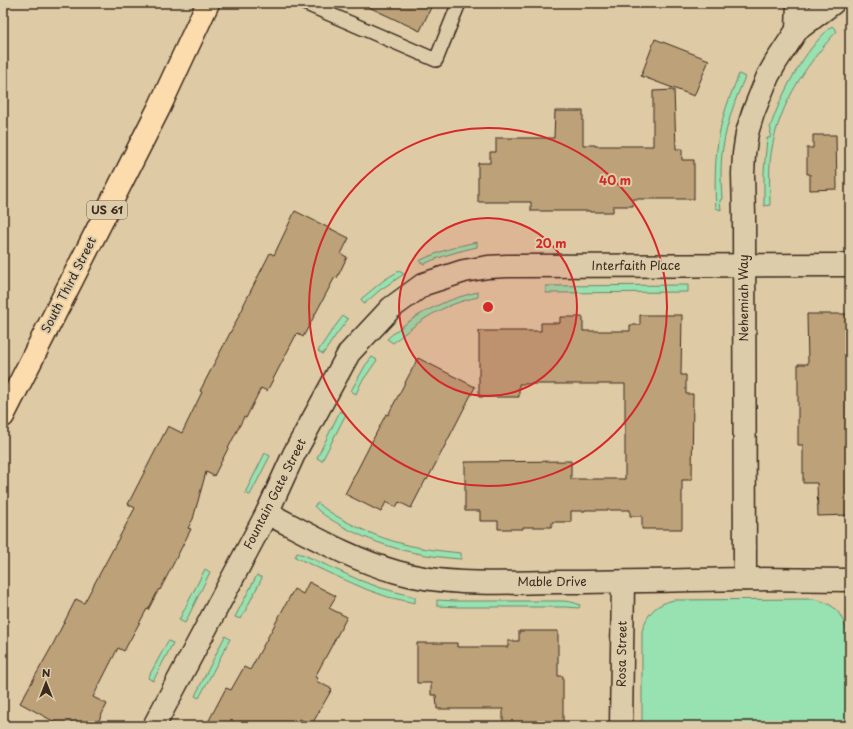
<svg xmlns="http://www.w3.org/2000/svg" width="853" height="729" font-family="'Playpen Sans',sans-serif">
  <rect width="100%" height="100%" fill="#decaa5"/>
  <filter id="ink" filterUnits="userSpaceOnUse"><feTurbulence type="fractalNoise" baseFrequency=".025" numOctaves="2"/><feDisplacementMap in="SourceGraphic" scale="8" xChannelSelector="R" yChannelSelector="G"/><feConvolveMatrix kernelMatrix="1 2 1 2 8 2 1 2 1" color-interpolation-filters="sRGB"/></filter>
  <g filter="url(#ink)">
    <!-- green -->
    <g fill="#98e1b1" stroke="#6a8668">
      <path d="M832,26L837,31C803,68 775,111 770,162C769,177 770,191 770,205L764,206V172L767,138H770L771,129L770,128C781,94 804,50 832,26Z"/>
      <path d="M739,74L745,77C735,99 727,123 723,147C720,164 721,182 722,199L720,200L721,210L716,208C714,180 715,145 723,118C727,103 733,89 739,74Z"/>
      <path d="M477,242V247C459,251 441,256 424,264L419,261C438,252 456,246 477,242Z"/>
      <polygon points="399,271 404,274 380,290 364,304 361,299 384,280"/>
      <polygon points="688,285 688,292 546,293 546,286"/>
      <path d="M478,292V297C442,305 421,319 393,343L387,339C413,315 443,300 478,292Z"/>
      <polygon points="343,316 348,319 336,335 323,354 318,351 330,333"/>
      <polygon points="372,357 377,360 361,383 356,394 351,391 365,366"/>
      <polygon points="340,411 346,414 322,461 317,458"/>
      <polygon points="265,453 270,456 250,495 245,493"/>
      <path d="M318,503C328,512 338,517 349,523C388,543 418,549 461,553V559C418,556 380,547 342,526C332,520 322,515 314,506Z"/>
      <polygon points="297,553 304,555 359,580 381,588 415,597 415,603 388,597 368,590 329,573 295,557"/>
      <polygon points="205,569 210,572 185,623 179,620"/>
      <polygon points="257,575 262,578 241,619 235,617"/>
      <path d="M814,599C835,604 841,612 847,632L848,726H642V631C647,613 656,604 674,600Z"/>
      <path d="M437,600L456,601H561C567,601 574,602 580,605L579,608L565,607H459L437,606Z"/>
      <polygon points="225,636 230,639 199,698 195,696"/>
      <polygon points="168,641 173,643 153,681 148,678"/>
    </g>
    <!-- building -->
    <g fill="#bca179" stroke="#3b2a1e">
      <polygon points="360,3 433,3 420,31"/>
      <polygon points="655,39 709,60 694,96 641,76"/>
      <polygon points="674,90 676,149 682,149 682,160 694,160 694,199 633,199 633,206 613,206 613,212 590,212 590,211 531,211 531,202 478,202 478,163 490,163 490,152 496,152 496,138 554,138 555,111 583,111 583,145 595,145 595,146 653,146 653,91"/>
      <polygon points="813,135 836,135 837,189 810,190 810,174 807,174 807,148 813,148"/>
      <polygon points="295,211 349,238 341,254 347,257 337,278 335,277 303,337 297,333 267,391 261,388 246,418 244,417 214,476 206,472 193,519 188,528 191,529 160,590 159,589 148,610 147,609 124,651 118,648 93,697 107,704 96,726 62,726 20,703 51,648 76,599 84,603 135,508 128,504 168,426 182,433 202,392 200,391 244,306 243,306 270,253 274,255"/>
      <polygon points="807,314 847,314 847,323 849,323 850,324 850,515 818,516 817,483 803,483 803,445 798,445 798,364 808,364"/>
      <polygon points="640,315 682,315 681,375 686,375 686,394 693,394 692,479 690,479 690,480 682,480 682,529 642,529 642,516 630,516 630,510 585,510 585,511 571,511 571,522 552,522 552,527 523,527 523,529 498,529 498,521 480,521 480,511 465,511 465,462 571,461 571,479 625,479 625,384 519,384 519,397 479,397 479,331 541,331 541,323 560,323 560,317 583,317 583,331 630,331 630,325 640,325"/>
      <polygon points="418,358 475,387 436,463 427,480 426,479 411,508 399,502 396,507 386,502 381,512 345,494 386,414 388,415"/>
      <polygon points="309,582 336,596 329,608 347,617 315,677 318,678 316,681 332,689 312,724 299,719 295,726 206,726 226,688 231,690 244,667 250,670 294,589 303,594"/>
      <polygon points="519,631 558,631 558,676 563,676 563,726 503,726 503,709 437,709 436,695 431,695 431,683 417,683 417,643 457,643 457,647 508,647 508,641 519,641"/>
    </g>
    <g fill="none" stroke-linecap="round" stroke-linejoin="round">
      <defs>
        <polyline id="service" points="304,3 436,60 459,3"/>
        <g id="minor">
          <polyline points="797,30 798,3"/>
          <path d="M267,513C308,534 353,560 397,572C448,587 509,582 562,582C623,582 683,580 744,579C779,579 815,580 850,580"/>
          <polyline points="745,579 744,216 743,174 744,154 747,133 753,113 768,76 776,62 797,30 833,3"/>
          <polyline points="154,726 267,513 294,454 349,353 391,308 424,284 464,271 488,267 507,266 850,265"/>
          <polyline points="621,726 623,582"/>
        </g>
        <polyline id="trunk" points="3,416 159,108 208,3"/>
      </defs>
      <!-- service casing -->
      <use href="#service" stroke="#3b2a1e" stroke-width="16"/>
      <!-- minor casing -->
      <use href="#minor" stroke="#3b2a1e" stroke-width="25"/>
      <!-- trunk casing -->
      <use href="#trunk" stroke="#3b2a1e" stroke-width="25"/>
      <!-- service -->
      <use href="#service" stroke="#ddcca9" stroke-width="13"/>
      <!-- minor -->
      <use href="#minor" stroke="#ddcca9" stroke-width="22"/>
      <!-- trunk -->
      <use href="#trunk" stroke="#fcdcac" stroke-width="22"/>
    </g>
  </g>
  <!-- distance rings -->
  <circle cx="488" cy="307" r="89" fill="#d62828" fill-opacity=".12"/>
  <g fill="none" stroke="#d62828" stroke-width="2">
    <circle cx="488" cy="307" r="89"/>
    <circle cx="488" cy="307" r="179"/>
  </g>
  <g text-anchor="middle" stroke-width="4" stroke-linejoin="round" paint-order="stroke">
    <!-- shield labels -->
    <rect fill="#ddcca9" stroke="#6c5b48" stroke-width="1" x="87" y="201" width="40" height="18" rx="3"/>
    <g font-size="11" font-weight="bold" fill="#3b2a1e">
      <text x="107" y="214">US 61</text>
    </g>
    <!-- street labels -->
    <g font-size="12" fill="#3b2a1e" stroke="#ddcca9">
      <text x="636" y="270">Interfaith Place</text>
      <text transform="translate(69 285) rotate(-63)" y="4">South Third Street</text>
      <text transform="translate(744 298) rotate(-90)" y="4">Nehemiah Way</text>
      <text transform="translate(275 494) rotate(-63)" y="4">Fountain Gate Street</text>
      <text x="552" y="586">Mable Drive</text>
      <text transform="translate(622 654) rotate(-89)" y="4">Rosa Street</text>
    </g>
  </g>
  <circle cx="488" cy="307" r="6" fill="#d62828" stroke="#ddcca9" stroke-width="2"/>
  <g font-size="12" text-anchor="middle" font-weight="bold" fill="#d62828" stroke="#ddcca9" stroke-width="4" stroke-linejoin="round" paint-order="stroke">
    <text x="615" y="185">40 m</text>
    <text x="551" y="248">20 m</text>
  </g>
  <!-- margin -->
  <rect width="853" height="729" fill="none" stroke="#ddcca9" stroke-width="16"/>
  <rect x="8" y="8" width="837" height="713" fill="none" stroke="#3b2a1e" stroke-width="1.5" filter="url(#ink)"/>
  <!-- north arrow -->
  <g transform="translate(46 683)" stroke="#ddcca9" stroke-width="3" paint-order="stroke">
  <path d="M0-3L7 15L0 10L-7 15Z" fill="#3b2a1e"/>
  <text y="-6" font-size="11" font-weight="bold" text-anchor="middle" fill="#3b2a1e">N</text>
  </g>
</svg>
